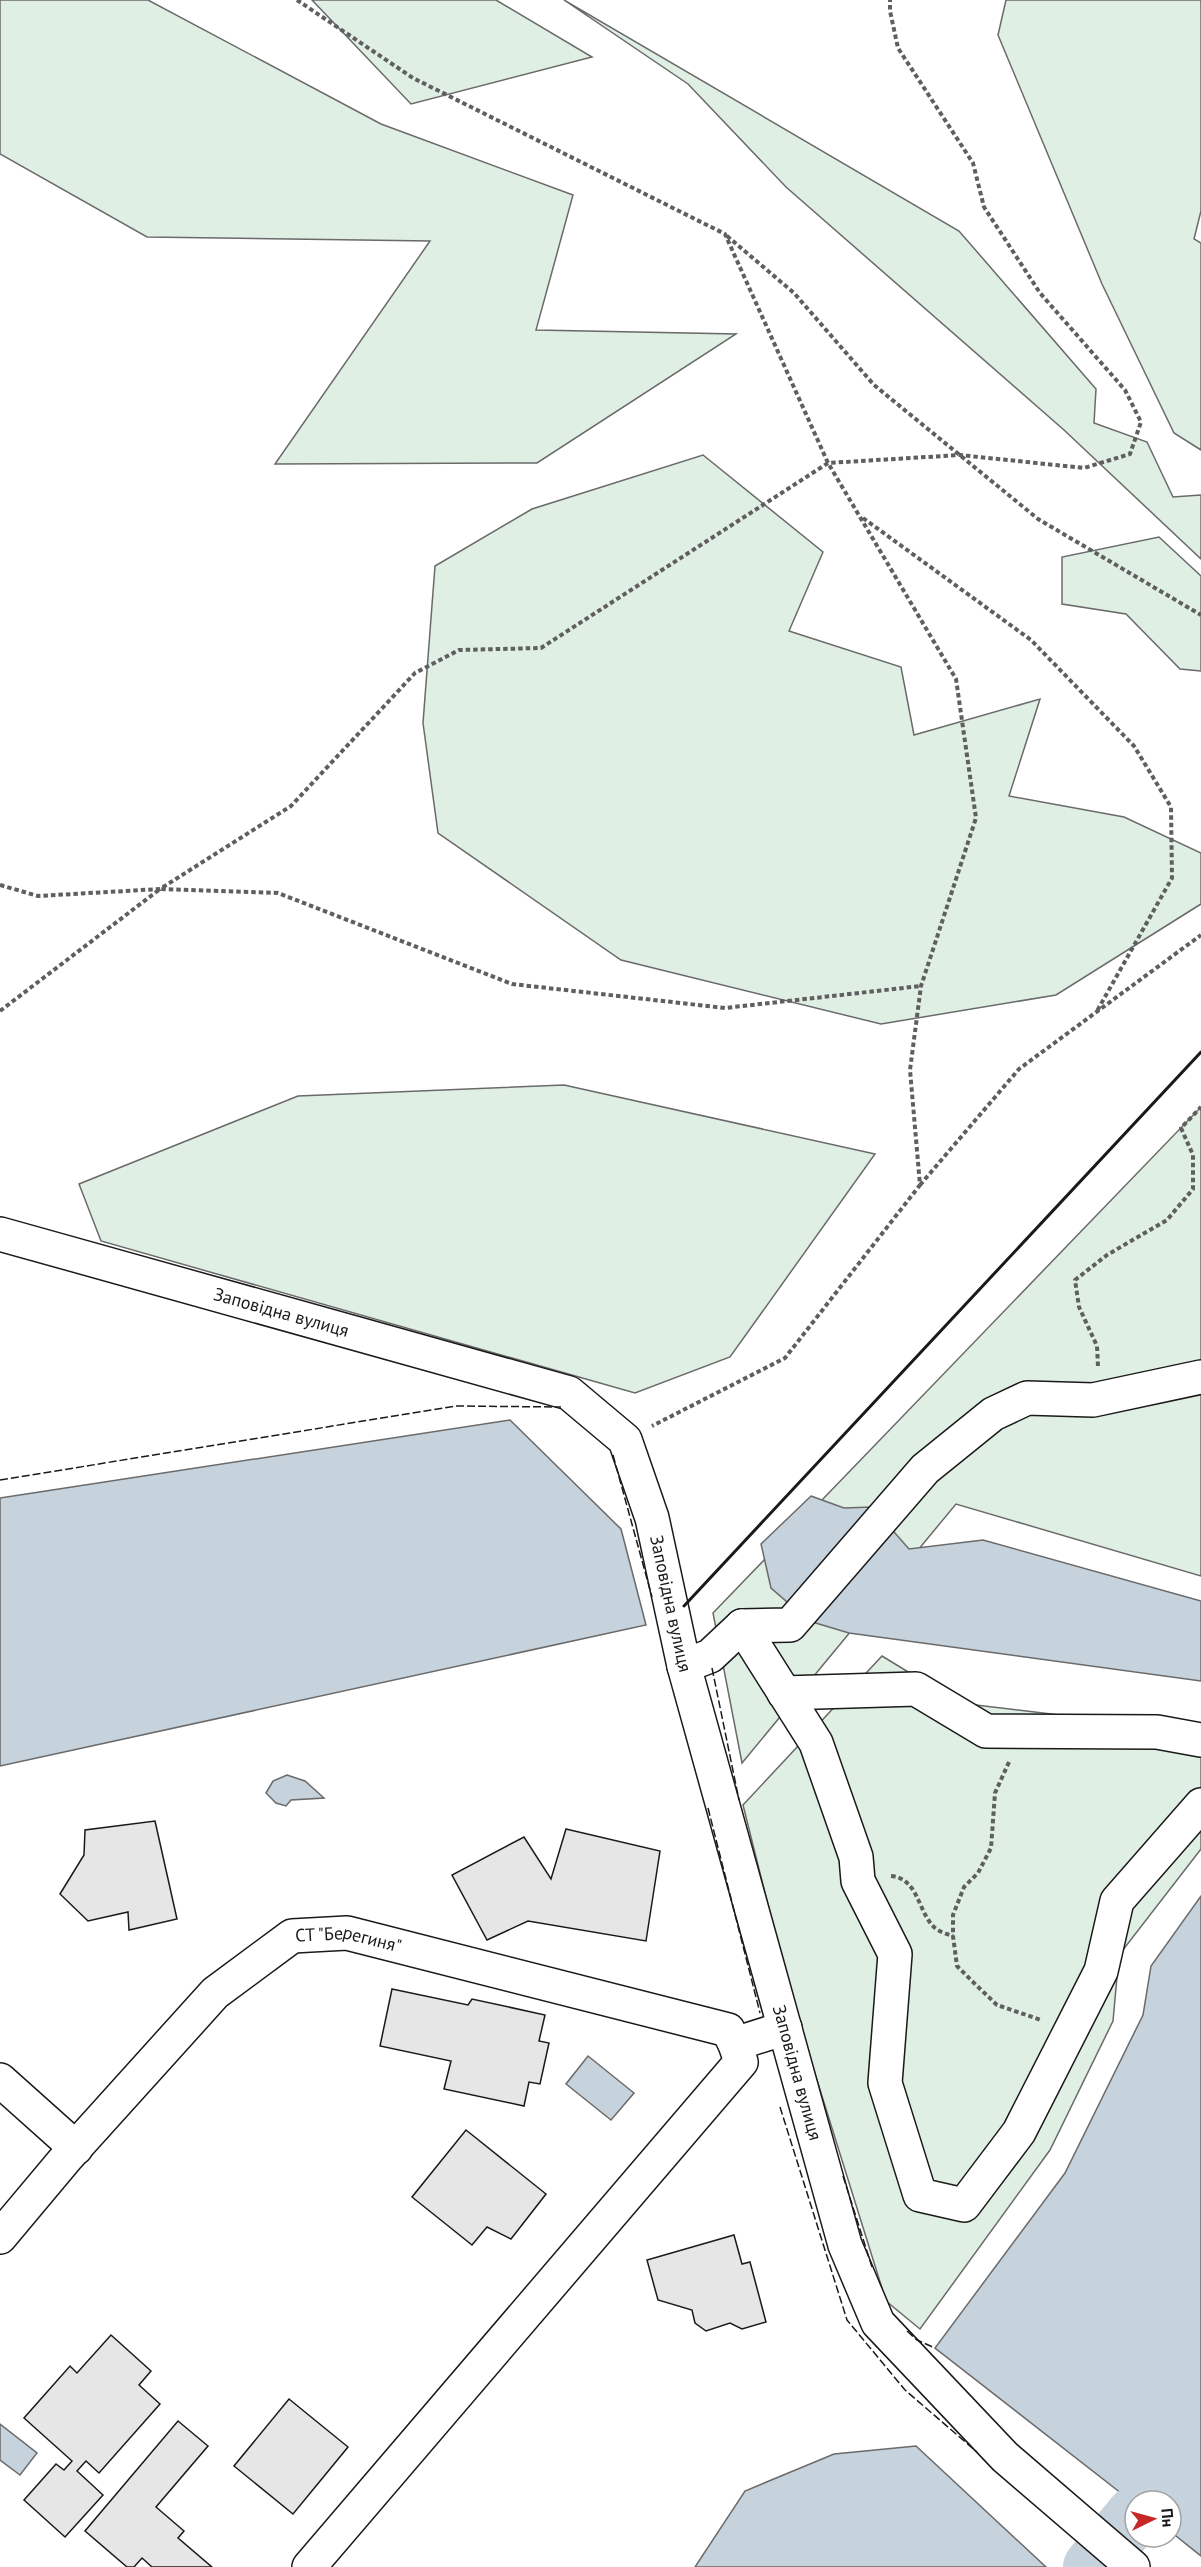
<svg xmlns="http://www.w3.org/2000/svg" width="1201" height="2567" font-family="'PT Sans',sans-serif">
  <rect width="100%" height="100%" fill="#fff"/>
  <!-- green -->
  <g fill="#e0efe3" stroke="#6a6a6a" stroke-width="1.5">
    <polygon points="0,0 148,0 381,124 573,195 536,330 736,334 537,463 275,464 430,241 147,237 0,154"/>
    <polygon points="312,0 496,0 592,57 411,104"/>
    <polygon points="564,0 959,231 1096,389 1094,423 1147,442 1173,497 1201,495 1201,559 1064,430 786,187 688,84"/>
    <polygon points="1006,0 1201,0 1201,211 1194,239 1201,243 1201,450 1174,433 1102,284 998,35"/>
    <polygon points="703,455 823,552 789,631 901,667 914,735 1040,699 1009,796 1124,817 1201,853 1201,904 1056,995 881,1024 621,960 438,833 423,723 435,566 532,509"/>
    <polygon points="1159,537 1201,576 1201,671 1180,669 1126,614 1062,604 1062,557"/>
    <polygon points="564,1085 875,1154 730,1357 635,1393 101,1241 79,1184 298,1096"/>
    <polygon points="1201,1107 1201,1576 956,1504 742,1763 713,1613"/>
    <polygon points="882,1656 959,1703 1201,1732 1201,1849 1119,1955 1113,2021 1050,2150 920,2329 886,2301 791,1997 743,1805"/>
  </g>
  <!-- water -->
  <g fill="#c6d2dc" stroke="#6a6a6a" stroke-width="1.5">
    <polygon points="510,1420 621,1529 646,1625 0,1766 0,1498"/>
    <polygon points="811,1496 844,1508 872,1507 909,1549 983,1540 1201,1601 1201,1681 849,1633 809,1621 771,1588 761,1544"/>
    <polygon points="287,1775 305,1781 324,1798 291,1800 286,1806 276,1803 266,1793 273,1781"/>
    <polygon points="1201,1896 1201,2556 1171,2532 1171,2501 1135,2501 1135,2504 935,2348 1065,2173 1143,2015 1151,1966"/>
    <polygon points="588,2056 634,2093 611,2120 566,2084"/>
    <polygon points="0,2424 37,2453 20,2475 0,2460"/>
    <polygon points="916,2446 1046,2567 695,2567 745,2491 834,2454"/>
  </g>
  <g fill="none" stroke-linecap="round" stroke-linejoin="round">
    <!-- river -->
    <polyline stroke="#c6d2dc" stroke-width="58" points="1092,2567 1135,2515"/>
  </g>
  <!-- building -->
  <g fill="#e6e6e6" stroke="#1a1a1a" stroke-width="1.5">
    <polygon points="155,1821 177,1919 129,1930 128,1912 88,1921 60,1894 84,1855 85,1830"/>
    <polygon points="566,1829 660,1851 646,1941 528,1921 487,1940 452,1875 524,1837 551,1879"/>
    <polygon points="392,1989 468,2005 472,1999 545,2015 539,2041 549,2043 540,2084 529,2082 524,2106 444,2089 451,2061 380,2046"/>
    <polygon points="466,2130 546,2194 511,2239 487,2227 472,2245 412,2197"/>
    <polygon points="734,2235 742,2264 750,2262 766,2322 742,2329 730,2323 706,2331 695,2323 692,2310 658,2300 647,2260"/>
    <polygon points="111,2335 151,2371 139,2385 160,2404 99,2473 86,2461 77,2471 103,2495 65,2537 24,2500 56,2464 64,2470 72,2461 24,2418 70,2366 77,2373"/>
    <polygon points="289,2399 348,2447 293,2514 234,2466"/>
    <polygon points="178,2421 208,2446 156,2507 184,2531 178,2538 212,2567 152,2567 142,2558 134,2567 127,2567 85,2531"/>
  </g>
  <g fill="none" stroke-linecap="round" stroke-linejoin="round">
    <defs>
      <g id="minor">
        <path id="s1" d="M0,1234L569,1393L625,1440L652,1518L684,1666L845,2245L878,2323L1005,2457L1133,2567"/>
        <polyline points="742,1626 816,1743 856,1857 858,1881 895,1954 885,2083 920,2195 964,2205 1019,2132 1101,1971 1117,1901 1201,1805"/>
        <polyline points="684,1666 710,1656 742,1626 790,1625 925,1469 993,1414 1027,1398 1093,1400 1201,1377"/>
        <polyline points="784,1693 916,1689 986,1731 1157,1732 1201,1740"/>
        <polyline points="0,2080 76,2148"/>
        <path id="s2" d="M0,2237L67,2157L215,1993L292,1936L347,1933L728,2030L735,2044"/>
        <polyline points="309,2567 741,2062 735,2044 785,2028"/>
      </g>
    </defs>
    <!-- minor casing -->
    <use href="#minor" stroke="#1a1a1a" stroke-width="36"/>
    <!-- path -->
    <g stroke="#5f5f5f" stroke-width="4" stroke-dasharray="4.5 3" stroke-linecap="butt">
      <polyline points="297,0 413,78 725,234 828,463 956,679 976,818 921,986 910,1070 920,1185 785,1358 652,1426"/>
      <polyline points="727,236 794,293 874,385 1038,519 1201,615"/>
      <polyline points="863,518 1031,640 1134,746 1171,807 1172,878 1097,1011"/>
      <polyline points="0,885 38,896 160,889 291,806 415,673 459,650 541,648 828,463 960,455 1084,468 1130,454 1141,422 1125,390 1040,293 984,207 973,163 898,48 890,11 890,0"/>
      <polyline points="0,1011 160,889 278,893 512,984 725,1008 921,986"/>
      <polyline points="920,1185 1019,1069 1201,935"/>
      <polyline points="1098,1366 1097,1346 1079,1307 1075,1280 1107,1255 1167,1220 1193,1189 1193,1155 1181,1128 1201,1107"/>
      <polyline points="1009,1762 995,1793 991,1848 978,1873 964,1887 953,1915 953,1936 957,1966 974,1983 997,2005 1041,2020"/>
      <path d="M891,1876C917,1878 918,1909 932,1925C937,1931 946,1934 953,1936"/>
    </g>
    <!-- minor -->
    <use href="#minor" stroke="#fff" stroke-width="33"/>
    <!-- fence -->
    <g stroke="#1a1a1a" stroke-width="1.5" stroke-dasharray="8 3" stroke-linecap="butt">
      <polyline points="613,1455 652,1597"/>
      <polyline points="0,1480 456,1406 561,1407"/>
      <polyline points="712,1668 739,1800"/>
      <polyline points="708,1808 760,2013"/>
      <polyline points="780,2107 847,2320 905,2390 977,2452"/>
      <polyline points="843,2176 872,2267"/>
      <polyline points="907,2331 917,2340 935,2348"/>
    </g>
    <!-- wall -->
    <polyline stroke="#1a1a1a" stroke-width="3" points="684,1606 1201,1052"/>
  </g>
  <g text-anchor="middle" stroke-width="4.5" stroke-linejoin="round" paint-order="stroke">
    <!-- street labels -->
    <g font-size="18" fill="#1a1a1a" stroke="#fff">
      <text dy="6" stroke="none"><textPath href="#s1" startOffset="292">Заповідна вулиця</textPath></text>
      <text dy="6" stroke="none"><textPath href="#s1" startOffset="834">Заповідна вулиця</textPath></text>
      <text dy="6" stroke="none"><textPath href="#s2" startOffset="478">СТ "Берегиня"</textPath></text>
      <text dy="6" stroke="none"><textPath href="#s1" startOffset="1320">Заповідна вулиця</textPath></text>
    </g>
  </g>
  <!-- north arrow -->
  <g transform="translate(1153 2519) rotate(85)"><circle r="28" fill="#ffffff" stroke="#a3a3a3" stroke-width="1.5"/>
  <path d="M0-4.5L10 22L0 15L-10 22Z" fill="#c62828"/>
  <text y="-9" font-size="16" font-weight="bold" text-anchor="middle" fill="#1a1a1a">Пн</text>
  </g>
</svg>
